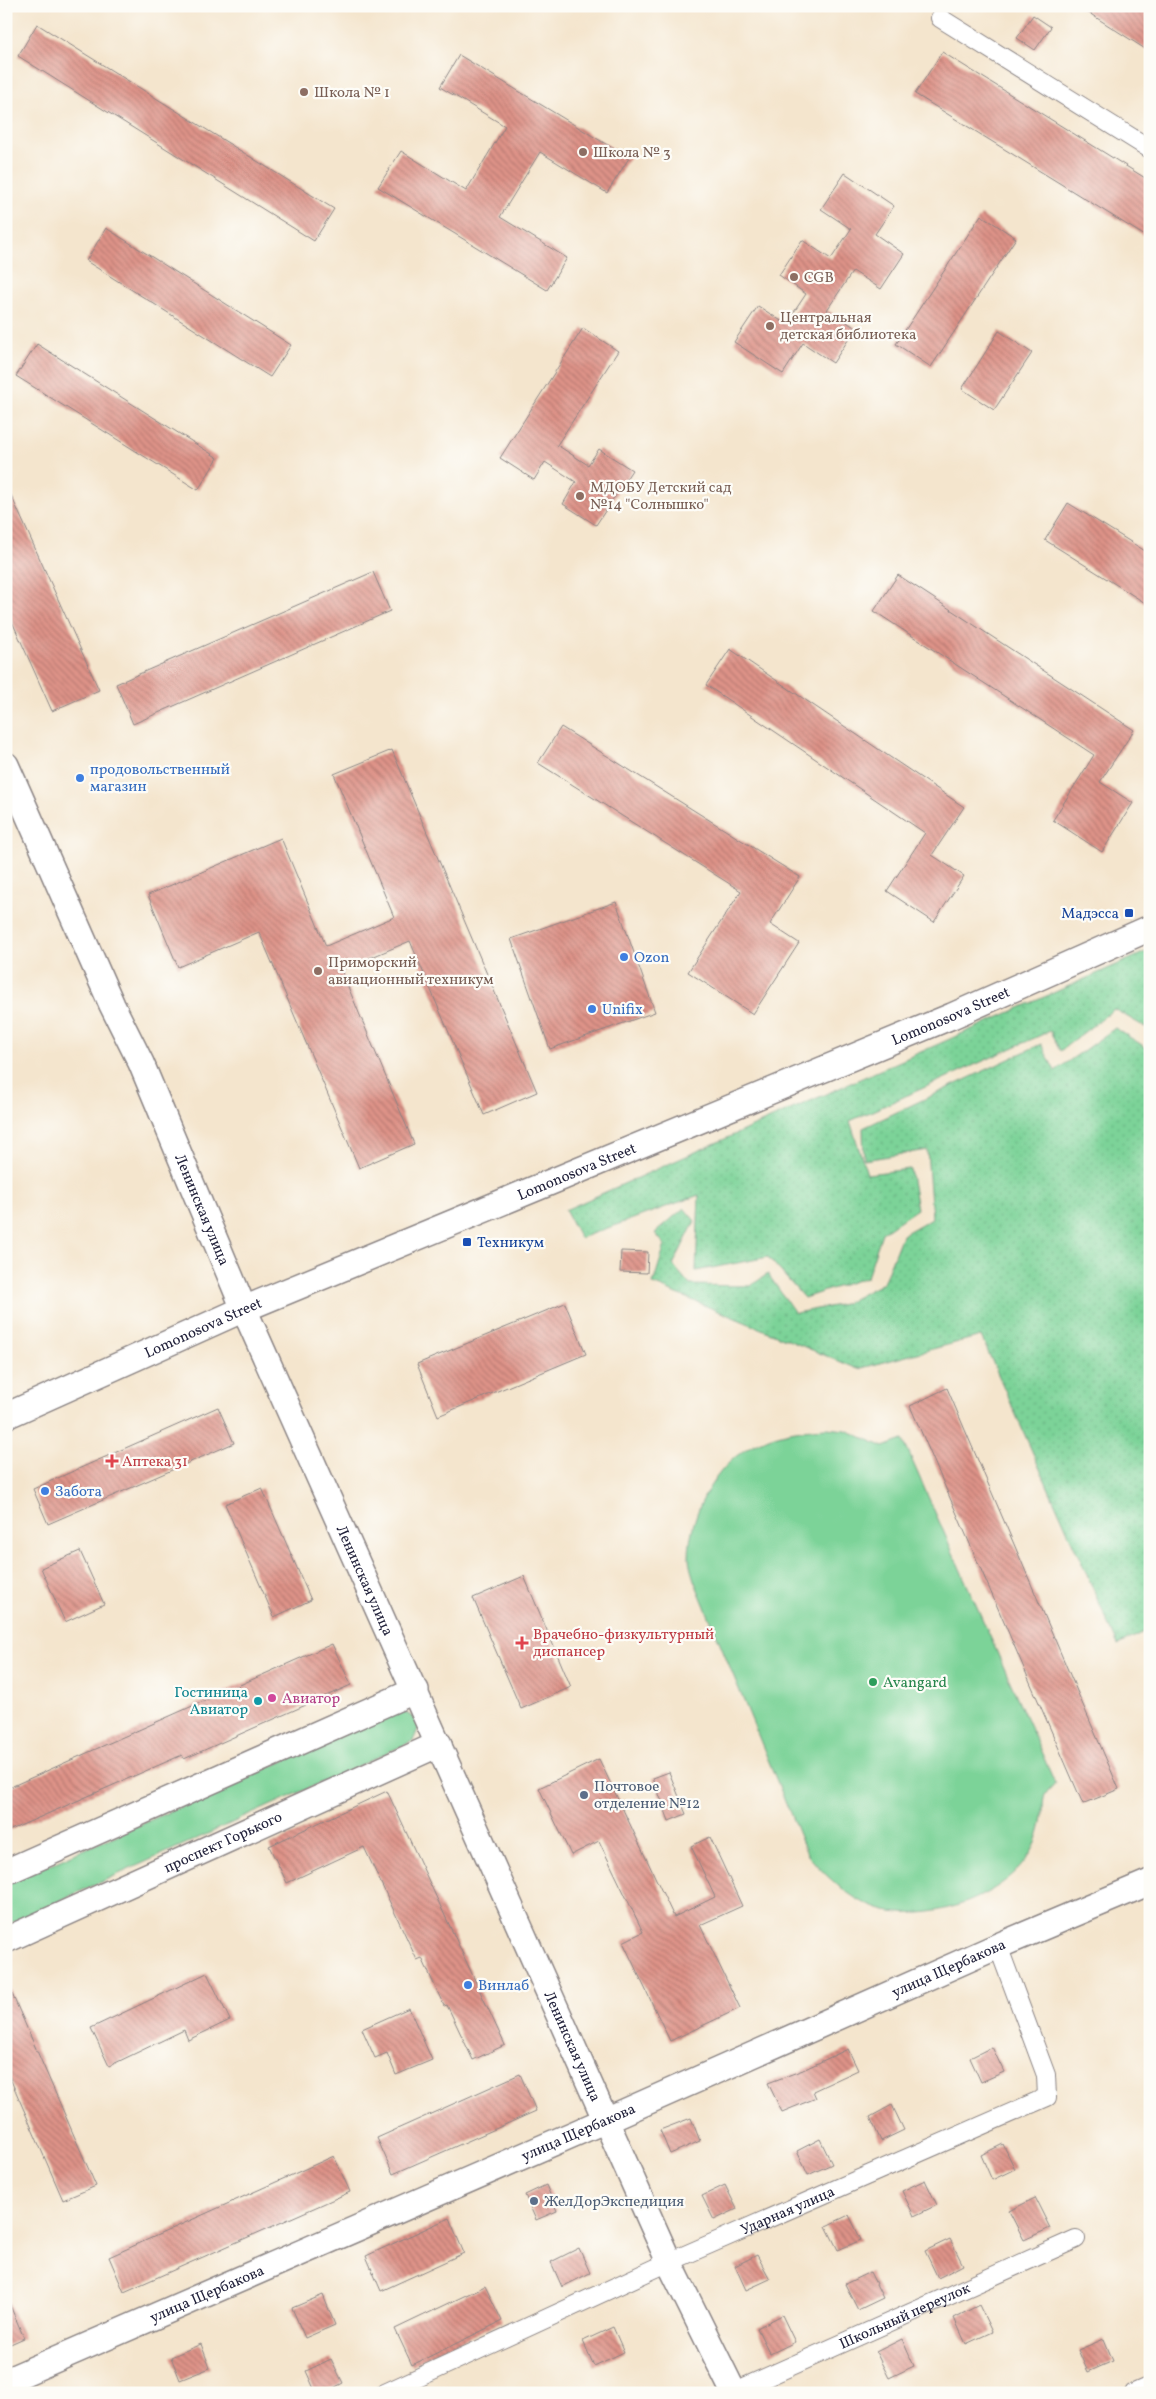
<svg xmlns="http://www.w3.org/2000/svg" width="1156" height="2399" font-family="Vollkorn,serif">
  <defs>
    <pattern id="park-dots" width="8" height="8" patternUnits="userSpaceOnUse" patternTransform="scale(1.25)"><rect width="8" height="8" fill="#7cd398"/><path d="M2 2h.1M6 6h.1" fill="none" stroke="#6bb584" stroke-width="1.8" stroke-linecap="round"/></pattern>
    <pattern id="building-back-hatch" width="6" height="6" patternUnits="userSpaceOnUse" patternTransform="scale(1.25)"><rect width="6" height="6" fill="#de9388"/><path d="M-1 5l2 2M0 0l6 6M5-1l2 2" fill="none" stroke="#b47870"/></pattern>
  </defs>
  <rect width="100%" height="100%" fill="#fdfcf7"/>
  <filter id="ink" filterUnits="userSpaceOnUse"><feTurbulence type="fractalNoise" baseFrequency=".02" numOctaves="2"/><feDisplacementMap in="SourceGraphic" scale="10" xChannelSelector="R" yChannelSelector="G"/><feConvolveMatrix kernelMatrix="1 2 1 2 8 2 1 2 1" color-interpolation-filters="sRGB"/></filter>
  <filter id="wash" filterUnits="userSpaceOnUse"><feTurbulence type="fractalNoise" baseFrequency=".0096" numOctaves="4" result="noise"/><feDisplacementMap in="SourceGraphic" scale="20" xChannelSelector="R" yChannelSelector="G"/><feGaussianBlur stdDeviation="1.12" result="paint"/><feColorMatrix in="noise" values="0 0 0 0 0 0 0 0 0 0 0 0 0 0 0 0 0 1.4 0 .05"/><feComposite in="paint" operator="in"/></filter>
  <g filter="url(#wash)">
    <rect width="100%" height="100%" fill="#f4e5cd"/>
    <!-- grass -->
    <g fill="#7cd398" stroke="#4f7a6a">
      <path d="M827,1428L846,1430L884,1447L903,1440L1055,1783C1052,1787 1047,1791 1045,1795C1042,1802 1044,1814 1042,1822C1041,1829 1038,1840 1034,1847C1011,1894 936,1922 886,1911C855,1904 827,1878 807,1854L694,1580C692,1573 689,1565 689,1558C689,1510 719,1456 766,1439C786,1431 806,1429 827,1428Z"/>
      <polygon points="399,1710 414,1717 419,1727 413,1741 6,1925 6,1884"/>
    </g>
    <!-- park -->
    <g fill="url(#park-dots)" stroke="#4f7a6a">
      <polygon points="1150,950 1150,1030 1114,1009 1060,1051 1050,1031 850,1121 867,1174 910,1169 917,1209 882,1233 867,1277 804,1298 768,1257 696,1271 699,1195 580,1238 565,1210"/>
      <polygon points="1115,1028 1150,1050 1150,1629 1118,1645 981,1336 858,1369 653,1284 665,1245 655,1233 684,1208 695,1221 673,1265 690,1285 750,1286 768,1274 795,1313 844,1304 883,1283 902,1235 932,1218 927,1150 864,1160 863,1128 1041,1044 1055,1071"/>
    </g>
    <g id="blocks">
      <!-- building -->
      <g fill="url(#building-back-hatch)">
        <polygon points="1078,6 1150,6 1150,52"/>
        <polygon points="1033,15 1051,27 1035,50 1017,38"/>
        <polygon points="37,24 334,209 314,241 18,56"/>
        <polygon points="942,52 1150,181 1150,239 915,94"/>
        <polygon points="459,55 629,158 607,193 540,152 500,217 567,258 547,290 378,187 401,151 466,191 505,126 440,87"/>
        <polygon points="845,173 894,206 875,234 904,254 881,289 853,271 827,310 856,328 833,363 803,343 783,374 734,342 758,306 786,324 806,294 779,275 802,240 831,259 851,229 821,209"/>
        <polygon points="981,215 1016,238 931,367 896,344"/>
        <polygon points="106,228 291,345 270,377 86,261"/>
        <polygon points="583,328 618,351 557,445 588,465 599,449 632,470 596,525 563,504 576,482 545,462 534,480 500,458"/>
        <polygon points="999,331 1032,353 994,410 962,389"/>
        <polygon points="37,344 218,458 198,490 16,376"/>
        <polygon points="6,484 99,690 52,711 6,608"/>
        <polygon points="1068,503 1150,554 1150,606 1045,540"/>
        <polygon points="373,572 390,611 133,724 116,684"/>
        <polygon points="898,575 1134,730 1100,782 1133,803 1102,852 1053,820 1094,755 874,611"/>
        <polygon points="730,649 964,807 932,855 964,876 934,922 887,891 925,833 706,685"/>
        <polygon points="561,727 800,877 770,924 799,943 753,1014 688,972 741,891 538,763"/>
        <polygon points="392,750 537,1092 484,1115 410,941 341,970 414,1144 359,1168 259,932 178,967 148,895 281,838 326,946 394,917 334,774"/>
        <polygon points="616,902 655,1012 550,1049 511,939"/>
        <polygon points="621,1251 648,1252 647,1273 620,1272"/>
        <polygon points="565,1303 586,1354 438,1416 417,1364"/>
        <polygon points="947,1388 1119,1789 1083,1804 910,1406"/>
        <polygon points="218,1407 234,1443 48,1524 33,1489"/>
        <polygon points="262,1488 311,1600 274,1617 225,1504"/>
        <polygon points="80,1551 104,1604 65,1622 41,1568"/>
        <polygon points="524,1576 571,1687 521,1709 473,1598"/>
        <polygon points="332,1644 351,1685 184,1759 182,1755 6,1832 6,1789"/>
        <polygon points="599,1759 674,1917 715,1897 691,1846 710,1837 742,1906 700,1925 740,2008 670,2041 623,1942 643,1932 599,1841 571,1855 539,1788"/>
        <polygon points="669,1772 686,1814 669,1821 653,1778"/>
        <polygon points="387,1791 505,2045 473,2060 447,2005 444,2006 422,1958 417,1960 364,1847 287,1883 269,1846"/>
        <polygon points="207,1973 230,2020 188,2040 184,2030 109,2066 91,2028"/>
        <polygon points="6,1980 96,2186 63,2200 6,2069"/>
        <polygon points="409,2008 432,2060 396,2075 387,2053 375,2058 362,2029"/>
        <polygon points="992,2047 1004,2072 981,2082 970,2058"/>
        <polygon points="848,2049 858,2070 813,2091 816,2098 782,2112 768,2083 803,2070"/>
        <polygon points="520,2074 536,2111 393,2174 377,2138"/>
        <polygon points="892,2105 904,2130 881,2141 870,2117"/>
        <polygon points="691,2118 700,2141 670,2154 660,2130"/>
        <polygon points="820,2139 832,2164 808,2175 797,2151"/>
        <polygon points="1003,2144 1015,2169 992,2180 981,2155"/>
        <polygon points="334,2156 350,2192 124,2292 109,2257"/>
        <polygon points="925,2180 937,2205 914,2216 902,2191"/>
        <polygon points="546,2185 557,2211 536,2220 525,2195"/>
        <polygon points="725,2185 737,2209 714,2220 702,2196"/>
        <polygon points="1035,2198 1050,2228 1024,2240 1009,2211"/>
        <polygon points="849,2215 861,2240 838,2250 826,2226"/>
        <polygon points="449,2218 464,2253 381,2291 366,2256"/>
        <polygon points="950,2239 963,2265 938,2278 925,2251"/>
        <polygon points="579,2248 590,2273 562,2287 551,2262"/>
        <polygon points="757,2255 770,2279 746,2290 735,2266"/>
        <polygon points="870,2272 883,2298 858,2310 845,2284"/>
        <polygon points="485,2286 502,2321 412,2365 395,2329"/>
        <polygon points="323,2295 335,2325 305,2338 292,2308"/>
        <polygon points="6,2296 24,2338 6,2346"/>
        <polygon points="979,2305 992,2332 966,2344 954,2318"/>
        <polygon points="782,2315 795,2342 770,2354 757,2328"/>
        <polygon points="613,2327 624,2352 594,2366 583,2341"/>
        <polygon points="902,2339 914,2366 889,2378 876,2352"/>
        <polygon points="1104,2339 1113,2361 1088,2372 1078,2350"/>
        <polygon points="201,2344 210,2368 180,2380 171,2357"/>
        <polygon points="331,2359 343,2383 324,2393 316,2393 306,2371"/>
      </g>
    </g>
  </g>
  <g filter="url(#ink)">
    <use href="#blocks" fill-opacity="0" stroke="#8b8484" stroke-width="1"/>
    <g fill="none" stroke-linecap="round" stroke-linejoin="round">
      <defs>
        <g id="street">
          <polyline points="940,18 1150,149"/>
          <path id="s1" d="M385,2393L669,2262L1047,2097L1046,2075L998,1946"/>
          <path id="s2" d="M731,2393L1076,2239"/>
          <polyline points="1134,2393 1150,2386"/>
        </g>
        <g id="secondary">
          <path id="s3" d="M6,765L112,1005L141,1063L244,1309L669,2262L734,2393"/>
          <path id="s4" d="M6,1416L244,1309L952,1016L1150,928"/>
          <polyline points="6,1872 416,1690"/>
          <path id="s5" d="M6,1940L439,1744"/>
          <path id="s6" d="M6,2381L606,2120L998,1946L1150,1882"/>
        </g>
      </defs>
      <!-- street casing -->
      <use href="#street" stroke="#8b8484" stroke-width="20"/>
      <!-- secondary casing -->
      <use href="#secondary" stroke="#8b8484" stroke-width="28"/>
      <!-- street -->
      <use href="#street" stroke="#fff" stroke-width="18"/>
      <!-- secondary -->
      <use href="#secondary" stroke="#fff" stroke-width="25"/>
    </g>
  </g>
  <!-- markers -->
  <g fill="#8d6e63" stroke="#fdfcf7" stroke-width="2">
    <circle cx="304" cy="92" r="5"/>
    <circle cx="583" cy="152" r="5"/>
    <circle cx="794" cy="277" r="5"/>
    <circle cx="770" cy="326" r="5"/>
    <circle cx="580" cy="496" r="5"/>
    <circle cx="318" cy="971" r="5"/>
  </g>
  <g fill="#3f7fe0" stroke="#fdfcf7" stroke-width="2">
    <circle cx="80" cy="778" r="5"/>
    <circle cx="624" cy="957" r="5"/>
    <circle cx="592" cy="1009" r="5"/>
    <circle cx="45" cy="1491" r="5"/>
    <circle cx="468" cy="1985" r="5"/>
  </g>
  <g fill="#1a4fb4" stroke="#fdfcf7" stroke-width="2">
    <rect x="1124" y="908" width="10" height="10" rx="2.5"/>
    <rect x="462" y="1237" width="10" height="10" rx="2.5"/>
  </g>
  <g fill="#e0444e" stroke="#fdfcf7" stroke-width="2">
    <path d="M109.5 1453.5h5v5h5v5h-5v5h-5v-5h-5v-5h5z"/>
    <path d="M519.5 1635.5h5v5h5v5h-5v5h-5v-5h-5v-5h5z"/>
  </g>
  <circle fill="#2e9e5b" stroke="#fdfcf7" stroke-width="2" cx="873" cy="1682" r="5"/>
  <circle fill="#d1479c" stroke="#fdfcf7" stroke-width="2" cx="272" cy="1698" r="5"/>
  <circle fill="#0f9aa8" stroke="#fdfcf7" stroke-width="2" cx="258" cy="1701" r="5"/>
  <g fill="#5c6f8a" stroke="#fdfcf7" stroke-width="2">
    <circle cx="584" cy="1795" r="5"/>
    <circle cx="534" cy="2201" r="5"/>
  </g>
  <g text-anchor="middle" stroke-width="4.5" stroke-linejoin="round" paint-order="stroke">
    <!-- education labels -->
    <g font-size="15" fill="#785e54" stroke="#fdfcf7" text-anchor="start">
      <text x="314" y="97">Школа № 1</text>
      <text x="593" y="157">Школа № 3</text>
      <text x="804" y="282">CGB</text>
      <text x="780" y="322">Центральная<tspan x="780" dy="17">детская библиотека</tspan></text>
      <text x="590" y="492">МДОБУ Детский сад<tspan x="590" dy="17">№14 "Солнышко"</tspan></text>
      <text x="328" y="967">Приморский<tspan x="328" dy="17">авиационный техникум</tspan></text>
    </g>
    <!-- shop labels -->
    <g font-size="15" fill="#366cbe" stroke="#fdfcf7" text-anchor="start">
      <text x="90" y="774">продовольственный<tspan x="90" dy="17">магазин</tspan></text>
      <text x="634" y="962">Ozon</text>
      <text x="602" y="1014">Unifix</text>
      <text x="55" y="1496">Забота</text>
      <text x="478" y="1990">Винлаб</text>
    </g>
    <!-- transit labels -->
    <g font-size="15" fill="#164399" stroke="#fdfcf7" text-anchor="end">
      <text x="1119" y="918">Мадэсса</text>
      <text x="477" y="1247" text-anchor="start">Техникум</text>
    </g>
    <!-- street labels -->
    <g font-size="15" fill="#22223b" stroke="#fdfcf7">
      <text dy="5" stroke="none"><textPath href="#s4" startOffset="1026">Lomonosova Street</textPath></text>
      <text dy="5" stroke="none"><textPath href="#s4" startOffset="621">Lomonosova Street</textPath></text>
      <text dy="5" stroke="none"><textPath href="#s3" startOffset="486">Ленинская улица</textPath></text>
      <text dy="5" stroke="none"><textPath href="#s4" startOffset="216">Lomonosova Street</textPath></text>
      <text dy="5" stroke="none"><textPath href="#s3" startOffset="891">Ленинская улица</textPath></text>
      <text dy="5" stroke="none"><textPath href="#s5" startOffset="238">проспект Горького</textPath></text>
      <text dy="5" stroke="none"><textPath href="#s6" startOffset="1029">улица Щербакова</textPath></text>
      <text dy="5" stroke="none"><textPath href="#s3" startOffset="1401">Ленинская улица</textPath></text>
      <text dy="5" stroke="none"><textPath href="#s6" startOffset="624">улица Щербакова</textPath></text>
      <text dy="5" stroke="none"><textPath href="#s1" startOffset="442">Ударная улица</textPath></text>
      <text dy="5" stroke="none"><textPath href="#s6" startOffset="219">улица Щербакова</textPath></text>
      <text dy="5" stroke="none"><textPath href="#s2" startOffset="190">Школьный переулок</textPath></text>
    </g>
    <!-- health labels -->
    <g font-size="15" fill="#be3a42" stroke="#fdfcf7" text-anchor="start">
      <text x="122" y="1466">Аптека 31</text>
      <text x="533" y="1639">Врачебно-физкультурный<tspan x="533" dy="17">диспансер</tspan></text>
    </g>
    <!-- leisure labels -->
    <g font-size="15" fill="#27864d" stroke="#fdfcf7" text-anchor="start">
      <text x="883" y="1687">Avangard</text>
    </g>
    <!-- culture labels -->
    <g font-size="15" fill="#0d838f" stroke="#fdfcf7" text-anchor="end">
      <text x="248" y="1697">Гостиница<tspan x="248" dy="17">Авиатор</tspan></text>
    </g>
    <!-- hotel labels -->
    <g font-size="15" fill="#b23c85" stroke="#fdfcf7" text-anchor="start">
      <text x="282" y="1703">Авиатор</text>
    </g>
    <!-- service labels -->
    <g font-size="15" fill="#4e5e75" stroke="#fdfcf7" text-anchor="start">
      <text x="594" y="1791">Почтовое<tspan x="594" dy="17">отделение №12</tspan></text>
      <text x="544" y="2206">ЖелДорЭкспедиция</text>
    </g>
  </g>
  <!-- margin -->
  <rect width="1156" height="2399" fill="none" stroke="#fdfcf7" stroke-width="25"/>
</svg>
